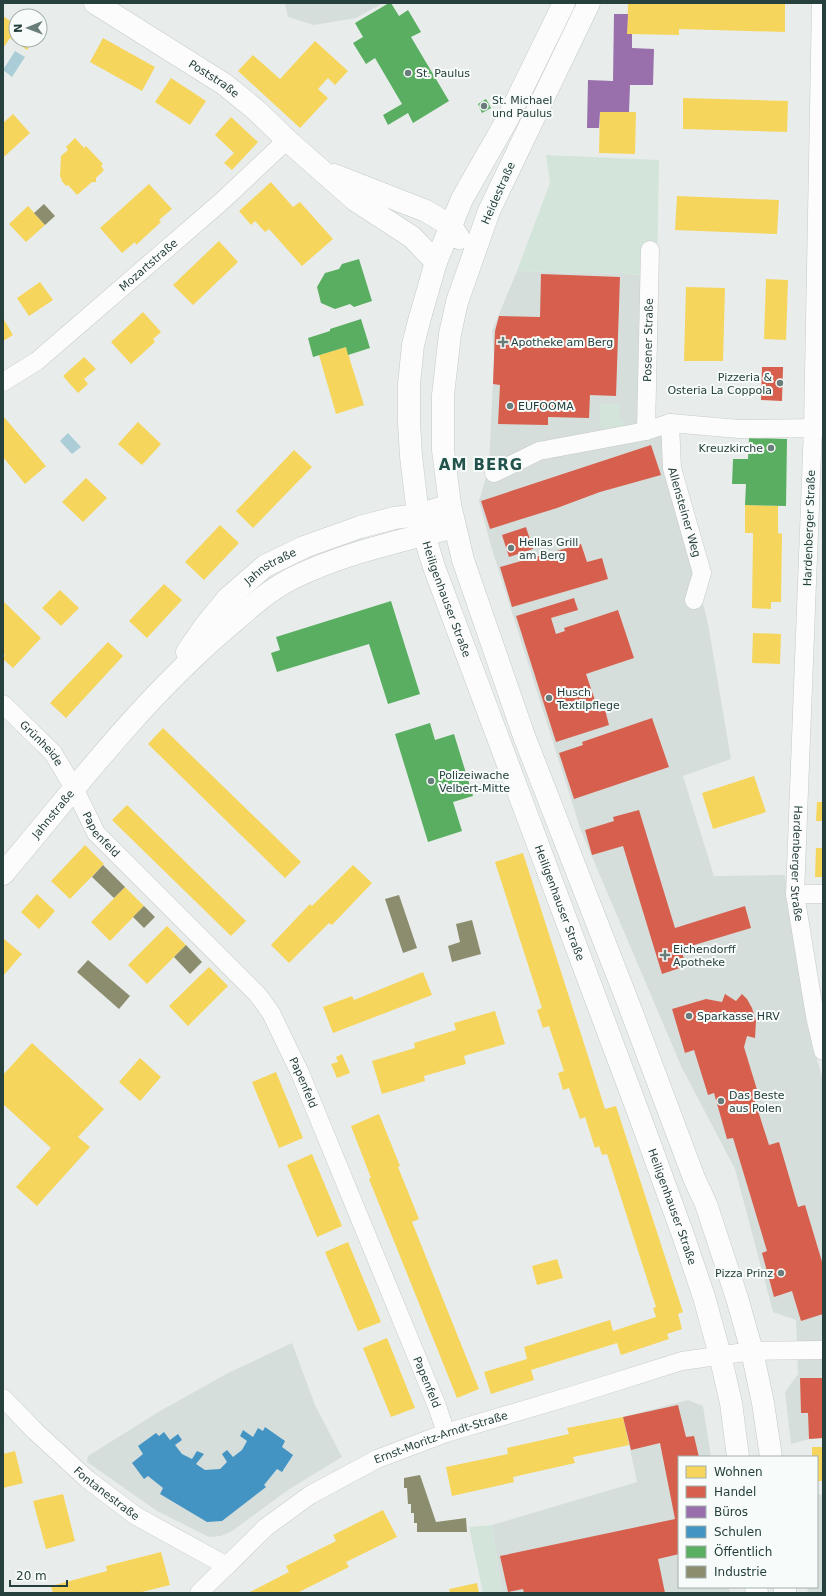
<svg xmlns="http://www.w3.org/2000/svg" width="826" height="1596" font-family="'DejaVu Sans',sans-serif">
  <rect width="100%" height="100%" fill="#e8edeb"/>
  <!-- built -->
  <g fill="#d6dedb">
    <polygon points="285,3 383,3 356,18 314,25 288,17"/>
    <polygon points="517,271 657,275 651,436 661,433 708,624 731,759 683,776 714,876 785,875 807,1024 823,1080 823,1438 809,1439 791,1444 785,1392 798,1374 796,1320 773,1312 735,1169 682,1068 581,831 491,546 479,501 489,467 494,357 492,331"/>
    <polygon points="292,1343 315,1405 342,1457 288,1490 232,1531 221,1536 209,1537 157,1511 87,1462 88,1456 160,1411 228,1373"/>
    <polygon points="688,1400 703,1406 711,1457 679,1457 679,1587 729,1587 730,1593 502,1593 492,1525 637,1482 623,1417"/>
    <polygon points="823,1494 823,1593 808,1593 807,1587 817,1587 817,1495"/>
  </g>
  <!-- green -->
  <g fill="#d3e5da">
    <polygon points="546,155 659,160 657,275 517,271 550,183"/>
    <polygon points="600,404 619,404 619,418 626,425 619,432 603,432 600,423"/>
    <polygon points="492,1525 502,1593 483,1593 469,1527"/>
  </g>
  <!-- water -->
  <g fill="#abcdd8">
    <polygon points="15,51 25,57 12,77 3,70"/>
    <polygon points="68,433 81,447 72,454 60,441"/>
  </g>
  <!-- homes -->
  <g fill="#f6d55c">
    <polygon points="628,3 680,4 680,3 785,3 785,32 679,29 679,35 627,34"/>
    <polygon points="3,16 16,25 16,40 34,40 27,50 10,38 3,48"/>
    <polygon points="40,22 44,25 40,31"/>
    <polygon points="103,38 155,67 142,91 90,62"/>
    <polygon points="315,41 348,71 335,85 328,78 318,89 328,98 300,128 238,71 253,55 280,79"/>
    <polygon points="171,78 206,101 190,125 155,102"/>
    <polygon points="683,98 788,101 787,132 683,129"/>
    <polygon points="600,112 636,112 635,154 599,153"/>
    <polygon points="13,114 30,133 5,156 3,154 3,123"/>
    <polygon points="231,117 258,142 232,170 224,163 234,153 215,135"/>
    <polygon points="75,138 84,148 86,146 103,164 101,166 104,170 96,178 96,182 92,182 77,195 68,185 66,186 61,180 62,179 60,177 61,156 68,150 66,147"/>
    <polygon points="271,182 293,207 300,202 333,239 302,266 269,229 265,232 255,221 251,225 239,211"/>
    <polygon points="149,184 172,209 159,220 161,222 136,245 135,242 122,253 100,228"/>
    <polygon points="677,196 779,200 777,234 675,230"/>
    <polygon points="28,206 45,225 26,242 9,224"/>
    <polygon points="219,241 238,262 193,305 173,285"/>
    <polygon points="766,279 788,280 786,340 764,339"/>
    <polygon points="40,282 53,300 29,316 17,298"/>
    <polygon points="686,287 725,288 723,361 684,361"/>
    <polygon points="143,312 161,332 153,339 155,342 131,364 111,342"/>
    <polygon points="3,318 13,335 3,341"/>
    <polygon points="346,347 364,405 336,414 319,355"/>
    <polygon points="84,357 96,369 84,379 88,384 78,393 63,376"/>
    <polygon points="3,416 46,466 25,484 3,457"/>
    <polygon points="138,422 161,444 142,465 118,444"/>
    <polygon points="294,450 312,467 253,528 236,511"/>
    <polygon points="86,478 107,498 83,522 62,502"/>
    <polygon points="745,505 778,506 778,533 782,534 781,602 771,602 771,609 752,608 753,533 745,533"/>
    <polygon points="220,525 239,543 204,580 185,562"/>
    <polygon points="164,584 182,600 147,638 129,621"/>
    <polygon points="60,590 79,608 61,626 42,608"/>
    <polygon points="3,601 41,638 13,668 3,659 5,655 3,653"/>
    <polygon points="753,633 781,634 780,664 752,663"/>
    <polygon points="108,642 123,656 66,718 50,703"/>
    <polygon points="163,728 301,862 285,878 148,744"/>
    <polygon points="754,776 766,812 713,829 702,793"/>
    <polygon points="817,802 823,802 823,821 816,821"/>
    <polygon points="127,805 246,921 231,936 112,820"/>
    <polygon points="85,845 104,864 70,899 51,881"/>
    <polygon points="816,848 823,848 823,877 815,877"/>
    <polygon points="523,853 605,1109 616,1106 683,1312 678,1314 682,1329 667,1334 669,1339 621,1355 617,1343 531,1370 534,1380 491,1394 484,1372 527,1359 524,1347 610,1320 613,1331 656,1317 653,1308 656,1307 607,1154 602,1155 599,1146 595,1148 585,1117 580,1119 569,1088 563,1090 558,1073 564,1071 549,1026 543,1028 537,1010 542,1008 495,862"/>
    <polygon points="353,865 372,883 332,925 329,923 289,963 271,945 310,904 312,906"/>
    <polygon points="125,887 144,906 110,941 91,922"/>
    <polygon points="37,894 55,911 39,929 21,912"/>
    <polygon points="167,926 186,945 147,984 128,965"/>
    <polygon points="3,938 22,954 3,976"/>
    <polygon points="209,967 228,986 188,1026 169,1006"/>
    <polygon points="423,972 432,995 333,1033 323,1007 352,996 354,1000"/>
    <polygon points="495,1011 505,1044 464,1056 466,1064 424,1076 425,1081 382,1094 372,1061 415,1048 414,1043 456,1030 454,1023"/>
    <polygon points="32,1043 104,1109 78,1137 90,1147 37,1206 16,1187 51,1148 3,1104 3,1075"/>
    <polygon points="342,1054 350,1073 337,1078 331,1064 338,1062 336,1057"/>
    <polygon points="140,1058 161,1077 140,1101 119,1082"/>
    <polygon points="276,1072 303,1138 279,1148 252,1082"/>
    <polygon points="379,1114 400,1166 398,1167 419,1219 412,1222 479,1389 457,1398 369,1179 371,1178 351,1126"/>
    <polygon points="312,1154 342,1226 317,1237 287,1165"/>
    <polygon points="348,1242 381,1322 358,1331 325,1252"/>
    <polygon points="557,1259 563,1278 537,1285 532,1266"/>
    <polygon points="387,1338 415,1408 391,1417 363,1348"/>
    <polygon points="623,1417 629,1445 573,1457 575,1463 513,1477 514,1482 452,1496 446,1467 508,1454 507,1448 569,1434 567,1428"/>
    <polygon points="812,1447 823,1447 823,1481 817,1481 817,1457 812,1457"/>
    <polygon points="15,1451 23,1483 3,1488 3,1454"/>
    <polygon points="63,1494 75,1541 46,1549 33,1501"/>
    <polygon points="383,1510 397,1537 346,1562 349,1567 299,1592 299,1593 248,1593 289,1572 286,1566 336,1541 333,1535"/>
    <polygon points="161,1552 170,1585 138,1593 53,1593 51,1586 107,1571 106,1566"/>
    <polygon points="477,1583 479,1593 450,1593 449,1589"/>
  </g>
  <!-- shops -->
  <g fill="#d6604d">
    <polygon points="541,274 620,277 616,396 590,395 589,418 548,417 548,425 498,424 500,385 493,384 495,331 499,316 540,317"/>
    <polygon points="762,367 783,367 782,401 761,400"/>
    <polygon points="651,445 661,475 600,492 557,508 490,529 481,501"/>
    <polygon points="526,527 533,549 509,557 502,535"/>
    <polygon points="581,544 587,562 602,558 608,579 512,607 500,567"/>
    <polygon points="574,598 578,610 551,618 556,634 565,631 564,628 618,610 634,658 586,674 599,712 605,710 609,725 556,742 516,616"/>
    <polygon points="652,718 669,767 574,799 559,753 583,745 582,742"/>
    <polygon points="639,810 675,928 745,906 751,928 681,949 686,966 662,974 623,846 592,855 585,830 614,821 613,817"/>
    <polygon points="725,994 736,1001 742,994 747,999 752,1008 756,1021 755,1038 747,1036 744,1047 758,1093 753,1095 769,1145 779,1142 798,1207 805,1205 823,1265 823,1314 801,1321 792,1291 774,1297 762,1253 767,1251 733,1138 727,1139 714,1093 708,1095 694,1050 685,1053 672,1009 706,999 722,1002"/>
    <polygon points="800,1378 823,1378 823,1438 809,1439 808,1413 801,1413"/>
    <polygon points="678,1405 686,1437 694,1436 699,1457 679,1457 679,1554 658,1559 665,1593 524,1593 523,1589 508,1592 500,1556 675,1519 660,1443 631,1450 623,1417"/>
  </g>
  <!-- offices -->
  <polygon fill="#9970ab" points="614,14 628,14 627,34 632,34 632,48 654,49 653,85 630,85 629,112 600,112 599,128 587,128 588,80 613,81"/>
  <!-- schools -->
  <polygon fill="#4393c3" points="265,1427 285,1441 282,1447 293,1455 282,1472 277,1469 264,1485 266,1487 222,1521 207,1522 160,1494 163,1488 148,1476 144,1479 132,1463 143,1454 138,1446 156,1433 159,1436 164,1432 170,1440 178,1434 182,1440 175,1445 182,1454 192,1459 197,1451 204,1454 196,1464 205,1470 220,1469 227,1462 222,1454 227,1450 233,1457 242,1450 247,1441 240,1436 243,1430 253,1437 258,1428 263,1431"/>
  <!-- public -->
  <g fill="#5aae61">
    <polygon points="389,3 391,3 399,16 408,10 421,32 411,37 449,101 413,123 408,113 388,125 383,115 402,104 375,58 366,64 353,43 363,37 355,23"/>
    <polygon points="486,99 491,108 482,113 478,104"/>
    <polygon points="359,259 372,301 354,307 350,304 335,309 321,303 317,287 325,273 339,269 342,264"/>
    <polygon points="361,319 370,348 348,355 346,347 313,357 308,338 330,331 330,329"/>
    <polygon points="749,438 787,439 786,506 745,505 746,484 732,484 733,459 748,459"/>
    <polygon points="391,601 420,694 388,704 369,644 277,672 271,653 280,650 276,637"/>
    <polygon points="430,723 435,740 454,734 473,796 453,802 462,831 428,842 395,734"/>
  </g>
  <!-- industry -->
  <g fill="#8c8c6e">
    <polygon points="44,204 55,216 45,225 34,213"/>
    <polygon points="103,865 125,887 114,898 92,877"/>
    <polygon points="399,895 417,948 403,953 385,899"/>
    <polygon points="144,906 155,917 144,928 133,917"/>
    <polygon points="472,920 481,954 452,962 448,946 460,942 456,924"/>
    <polygon points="186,945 202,962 190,974 174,957"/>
    <polygon points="88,960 130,996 119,1009 77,972"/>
    <polygon points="420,1475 436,1522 466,1518 467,1532 417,1532 417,1523 414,1523 414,1513 411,1513 411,1504 408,1504 407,1488 404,1488 404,1478"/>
  </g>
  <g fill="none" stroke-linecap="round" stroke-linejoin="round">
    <defs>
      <g id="street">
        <path id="s1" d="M821,3L813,427L795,894L815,1016L823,1051"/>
        <path id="s2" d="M3,382L37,361L221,202L287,140"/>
        <path id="s3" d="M670,423L672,468L702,573L694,600"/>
        <path id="s4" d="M646,431L650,250"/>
        <polyline points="494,473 539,451 646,431 670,423 739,429 823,428"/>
        <path id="s5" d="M3,704L53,753L74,788L96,833L258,995L271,1013L300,1073L437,1406L446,1433"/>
        <polyline points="795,894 823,894"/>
        <path id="s6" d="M3,1398L35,1431L87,1479L136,1516L227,1566"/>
        <path id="s7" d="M199,1593L266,1527L310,1495L377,1459L446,1433L574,1395L682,1361L752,1351L823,1350"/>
      </g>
      <g id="secondary">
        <path id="s8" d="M95,3L224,84L256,110L287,140L355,200L412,237L436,262"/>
        <path id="s9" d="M564,3L507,120L462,199L436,262L419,321L413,345L409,384V423L411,456L418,515L434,567L640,1117L683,1235L704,1297L720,1355L731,1403L738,1457"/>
        <polyline points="589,3 489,211 457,302 450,334 443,395 443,450 450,505 463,560 524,736 629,1005 694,1178 706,1204 737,1298 752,1351 763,1403 771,1457"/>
        <polyline points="334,175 426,211 451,226 459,238"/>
        <path id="s10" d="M187,652L205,626L228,598L265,566L304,547L360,527L394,518L418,515L450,505"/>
        <path id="s11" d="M3,874C74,790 140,702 224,630C245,612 266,592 291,579C341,554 400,541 454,527"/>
        <polyline points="756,1587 757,1593"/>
        <polyline points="785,1587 785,1593"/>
      </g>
    </defs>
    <!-- street casing -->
    <use href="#street" stroke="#c5cac8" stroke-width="19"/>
    <!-- secondary casing -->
    <use href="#secondary" stroke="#c4cac8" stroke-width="23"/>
    <!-- street -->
    <use href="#street" stroke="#fcfcfc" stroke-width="18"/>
    <!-- secondary -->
    <use href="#secondary" stroke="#fcfcfc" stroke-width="22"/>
  </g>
  <!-- markers -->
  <g fill="#697d7a" stroke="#f7fbf9" stroke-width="1.5">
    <circle cx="408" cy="73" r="4"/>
    <circle cx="484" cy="106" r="4"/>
    <path d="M501 336h4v4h4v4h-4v4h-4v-4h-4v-4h4z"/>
    <circle cx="780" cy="383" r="4"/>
    <circle cx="510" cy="406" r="4"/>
    <circle cx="771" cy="448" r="4"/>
    <circle cx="511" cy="548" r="4"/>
    <circle cx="549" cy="698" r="4"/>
    <circle cx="431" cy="781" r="4"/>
    <path d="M663 949h4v4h4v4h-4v4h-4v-4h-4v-4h4z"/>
    <circle cx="689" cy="1016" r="4"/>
    <circle cx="721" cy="1101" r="4"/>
    <circle cx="781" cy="1273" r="4"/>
  </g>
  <g text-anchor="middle" stroke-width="4" stroke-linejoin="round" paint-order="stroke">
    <!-- poi labels -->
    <g font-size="11" fill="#25403d" stroke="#f7fbf9" text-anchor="start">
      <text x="416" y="77">St. Paulus</text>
      <text x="492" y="104">St. Michael<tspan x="492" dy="13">und Paulus</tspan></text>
      <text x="511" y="346">Apotheke am Berg</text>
      <text x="772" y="381" text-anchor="end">Pizzeria &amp;<tspan x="772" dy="13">Osteria La Coppola</tspan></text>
      <text x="518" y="410">EUFOOMA</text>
      <text x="763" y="452" text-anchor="end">Kreuzkirche</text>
      <text x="519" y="546">Hellas Grill<tspan x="519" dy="13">am Berg</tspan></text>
      <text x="557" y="696">Husch<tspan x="557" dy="13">Textilpflege</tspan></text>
      <text x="439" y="779">Polizeiwache<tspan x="439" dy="13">Velbert-Mitte</tspan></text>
      <text x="673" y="953">Eichendorff<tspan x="673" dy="13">Apotheke</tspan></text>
      <text x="697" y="1020">Sparkasse HRV</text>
      <text x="729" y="1099">Das Beste<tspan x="729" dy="13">aus Polen</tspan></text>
      <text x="773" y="1277" text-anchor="end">Pizza Prinz</text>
    </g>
    <!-- street labels -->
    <g font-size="11" fill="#25403d" stroke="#f7fbf9">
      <text dy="4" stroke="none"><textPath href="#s8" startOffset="141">Poststraße</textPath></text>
      <text transform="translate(498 193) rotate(-66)" y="4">Heidestraße</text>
      <text dy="4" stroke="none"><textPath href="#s2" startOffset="187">Mozartstraße</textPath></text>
      <text dy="4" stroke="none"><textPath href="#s4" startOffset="91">Posener Straße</textPath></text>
      <text dy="4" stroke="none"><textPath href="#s3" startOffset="91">Allensteiner Weg</textPath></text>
      <text transform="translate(809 528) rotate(-88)" y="4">Hardenberger Straße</text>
      <text dy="4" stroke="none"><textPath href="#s10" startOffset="121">Jahnstraße</textPath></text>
      <text dy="4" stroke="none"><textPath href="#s9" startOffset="635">Heiligenhauser Straße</textPath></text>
      <text dy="4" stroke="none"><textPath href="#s5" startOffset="55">Grünheide</textPath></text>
      <text dy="4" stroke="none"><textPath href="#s11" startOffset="78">Jahnstraße</textPath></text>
      <text dy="4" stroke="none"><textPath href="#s5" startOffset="165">Papenfeld</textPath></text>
      <text dy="4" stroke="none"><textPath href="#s1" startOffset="861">Hardenberger Straße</textPath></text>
      <text dy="4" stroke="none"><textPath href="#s9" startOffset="959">Heiligenhauser Straße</textPath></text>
      <text dy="4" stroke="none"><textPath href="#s5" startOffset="489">Papenfeld</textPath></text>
      <text dy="4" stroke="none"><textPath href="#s9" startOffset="1283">Heiligenhauser Straße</textPath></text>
      <text dy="4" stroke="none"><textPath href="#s5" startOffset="813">Papenfeld</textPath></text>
      <text dy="4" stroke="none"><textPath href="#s7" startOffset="292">Ernst-Moritz-Arndt-Straße</textPath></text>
      <text dy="4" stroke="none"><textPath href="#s6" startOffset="141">Fontanestraße</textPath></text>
    </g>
    <!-- district labels -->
    <g font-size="15" font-weight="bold" letter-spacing="1" fill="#22524c" stroke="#f7fbf9">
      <text x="481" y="470">AM BERG</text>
    </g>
  </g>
  <!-- border -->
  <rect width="826" height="1596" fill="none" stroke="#25403d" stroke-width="8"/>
  <!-- legend -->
  <rect x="678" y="1456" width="140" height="132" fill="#f7fbf9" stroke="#a3b0ae"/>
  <rect x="686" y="1466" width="20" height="12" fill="#f6d55c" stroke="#a3b0ae"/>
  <text x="714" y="1476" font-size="12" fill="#25403d">Wohnen</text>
  <rect x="686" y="1486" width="20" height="12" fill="#d6604d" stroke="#a3b0ae"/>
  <text x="714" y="1496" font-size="12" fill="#25403d">Handel</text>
  <rect x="686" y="1506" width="20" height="12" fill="#9970ab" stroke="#a3b0ae"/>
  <text x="714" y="1516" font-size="12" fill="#25403d">Büros</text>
  <rect x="686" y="1526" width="20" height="12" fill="#4393c3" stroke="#a3b0ae"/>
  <text x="714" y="1536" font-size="12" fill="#25403d">Schulen</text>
  <rect x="686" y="1546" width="20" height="12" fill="#5aae61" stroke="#a3b0ae"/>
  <text x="714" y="1556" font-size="12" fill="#25403d">Öffentlich</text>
  <rect x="686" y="1566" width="20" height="12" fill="#8c8c6e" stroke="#a3b0ae"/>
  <text x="714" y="1576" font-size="12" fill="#25403d">Industrie</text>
  <!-- north arrow -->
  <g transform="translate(28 28) rotate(269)"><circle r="19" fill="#f7fbf9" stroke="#a3b0ae"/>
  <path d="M0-3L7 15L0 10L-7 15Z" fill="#697d7a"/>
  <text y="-6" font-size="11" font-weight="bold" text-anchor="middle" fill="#25403d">N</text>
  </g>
  <!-- scale -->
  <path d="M10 1580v6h57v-6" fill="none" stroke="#25403d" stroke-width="2"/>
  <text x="16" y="1580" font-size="12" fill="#25403d" stroke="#f7fbf9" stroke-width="3" paint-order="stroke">20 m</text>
</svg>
